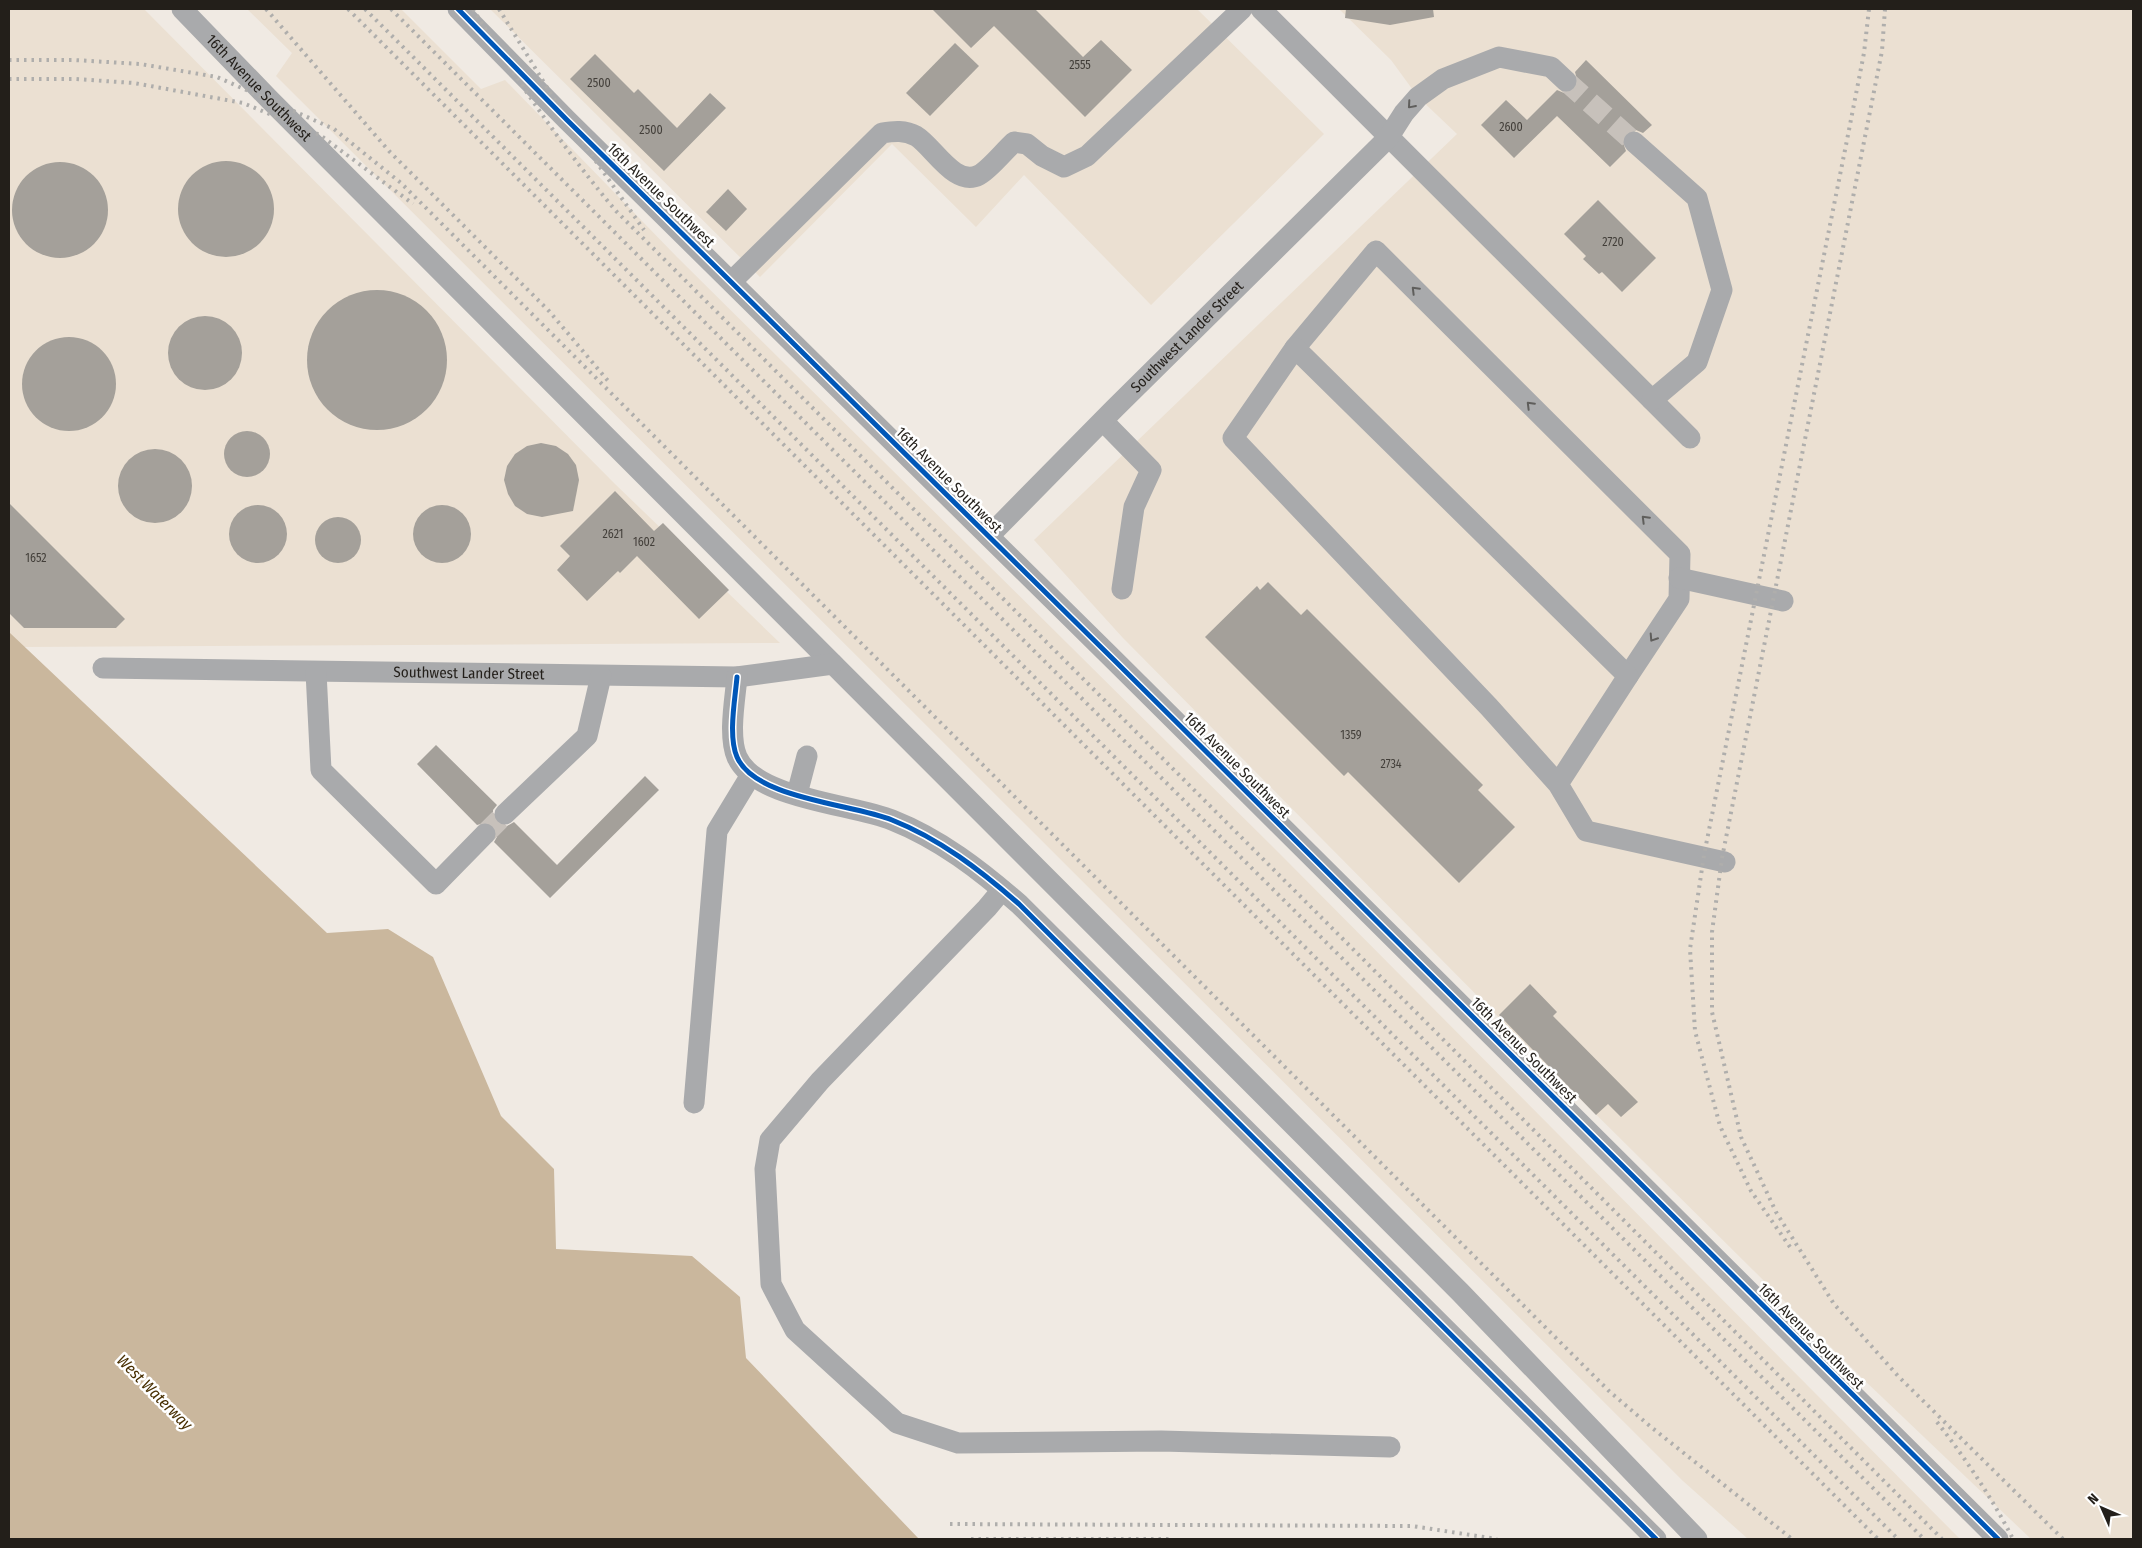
<svg xmlns="http://www.w3.org/2000/svg" width="2142" height="1548" font-family="'Fira Sans Condensed',sans-serif">
  <rect width="100%" height="100%" fill="#f0eae3"/>
  <!-- built -->
  <g fill="#ebe0d2">
    <polygon points="9,9 144,9 615,484 780,643 24,647 9,632"/>
    <polygon points="247,9 401,9 481,89 505,80 677,257 1279,853 1960,1539 1748,1539 1683,1481 276,76 292,53"/>
    <polygon points="490,9 1197,9 1324,134 1151,305 1024,175 976,227 892,144 760,277"/>
    <polygon points="1339,9 2133,9 2133,1539 2031,1539 1862,1378 1532,1051 1123,638 1034,540 1457,134 1418,97 1391,60"/>
  </g>
  <!-- water -->
  <polygon fill="#cab79d" points="9,632 327,933 388,929 433,957 501,1116 554,1169 556,1249 692,1256 740,1297 746,1358 919,1539 9,1539"/>
  <!-- building -->
  <g fill="#a4a09a">
    <polygon points="932,9 1035,9 1083,57 1101,40 1132,70 1085,117 994,26 971,48"/>
    <polygon points="1346,9 1433,9 1434,17 1390,25 1345,18"/>
    <polygon points="955,43 979,66 930,116 906,93"/>
    <polygon points="595,54 634,93 638,89 677,128 710,93 726,108 664,171 570,79"/>
    <polygon points="1586,60 1652,125 1643,133 1636,130 1625,133 1622,140 1626,151 1610,167 1557,116 1514,158 1481,125 1506,100 1527,120 1557,90 1564,93 1575,90 1578,83 1575,72"/>
    <circle cx="226" cy="209" r="48"/>
    <circle cx="60" cy="210" r="48"/>
    <polygon points="728,189 747,209 726,231 706,212"/>
    <polygon points="1598,200 1656,258 1622,292 1602,272 1599,274 1583,259 1586,256 1564,234"/>
    <circle cx="377" cy="360" r="70"/>
    <circle cx="205" cy="353" r="37"/>
    <circle cx="69" cy="384" r="47"/>
    <circle cx="247" cy="454" r="23"/>
    <polygon points="541,443 556,446 568,454 576,465 579,480 573,511 542,517 527,514 515,506 508,494 504,480 507,466 515,454 527,446"/>
    <circle cx="155" cy="486" r="37"/>
    <polygon points="615,491 654,531 663,523 729,590 699,619 637,556 620,573 618,571 587,601 557,570 570,556 560,546"/>
    <polygon points="9,503 125,619 116,628 24,628 9,613"/>
    <circle cx="442" cy="534" r="29"/>
    <circle cx="258" cy="534" r="29"/>
    <circle cx="338" cy="540" r="23"/>
    <polygon points="1268,582 1301,615 1307,609 1483,785 1478,790 1515,827 1459,883 1348,772 1344,776 1205,637 1257,586 1260,590"/>
    <polygon points="436,745 497,805 493,810 493,816 496,823 507,826 514,822 557,865 645,776 659,790 550,898 494,842 497,837 494,825 488,822 477,825 417,764"/>
    <polygon points="1530,984 1557,1012 1553,1016 1638,1102 1621,1117 1608,1104 1596,1115 1499,1015"/>
  </g>
  <g fill="none" stroke-linecap="round" stroke-linejoin="round">
    <!-- minor-tunnel -->
    <g stroke="#c7c1bb" stroke-width="21" stroke-dasharray="21 11" stroke-linecap="butt">
      <polyline points="1566,81 1634,142"/>
      <polyline points="485,834 505,814"/>
    </g>
    <!-- minor -->
    <g stroke="#a9aaac" stroke-width="21">
      <path id="s1" d="M182,9L270,100L1460,1292L1697,1539"/>
      <polyline points="458,9 567,120 1114,660 1998,1539"/>
      <polyline points="1261,9 1690,438"/>
      <polyline points="1634,142 1697,198 1722,290 1697,362 1652,400"/>
      <path d="M732,281L882,133C894,131 905,130 916,136C933,146 955,188 979,175C990,169 1004,151 1014,142L1027,144L1042,156L1064,167L1087,156L1242,9"/>
      <polyline points="1295,348 1376,251 1680,554 1679,599 1628,676"/>
      <polyline points="1103,421 1151,470 1134,507 1122,589"/>
      <path id="s2" d="M989,536L1114,409L1388,138L1404,113L1418,97L1443,79L1499,57L1551,67L1566,81"/>
      <polyline points="1679,578 1783,601"/>
      <path id="s3" d="M103,668L737,677L833,664"/>
      <polyline points="316,672 321,770 436,884 485,834"/>
      <path d="M737,677C735,700 728,736 737,757C755,799 853,804 892,820C940,839 980,870 1019,904L1656,1539"/>
      <polyline points="1558,784 1628,676 1295,348 1233,438 1489,707 1558,784 1586,831 1725,862"/>
      <polyline points="797,794 807,756"/>
      <polyline points="505,814 587,736 601,676"/>
      <polyline points="1002,890 987,908 820,1081 770,1140 765,1169 771,1284 795,1330 897,1423 958,1443 1161,1441 1390,1447"/>
      <polyline points="694,1103 717,831 751,775"/>
    </g>
    <!-- rail -->
    <g stroke="#afaeac" stroke-width="4" stroke-dasharray="2.5 5" stroke-linecap="butt">
      <polyline points="266,9 389,151 549,311 609,382"/>
      <polyline points="348,9 1878,1539"/>
      <polyline points="365,9 1898,1539"/>
      <polyline points="391,9 1924,1539"/>
      <path d="M473,9C516,79 563,148 616,211L1942,1539"/>
      <polyline points="499,9 567,120 644,230"/>
      <polyline points="1885,9 1882,51 1722,858 1712,932 1712,1012 1741,1137 1776,1212 1834,1304 1898,1376 2063,1539"/>
      <polyline points="9,60 74,60 140,64 217,77 334,129 401,183 1609,1391 1651,1427 1792,1539"/>
      <polyline points="9,79 75,79 134,83 243,103 320,135 413,204"/>
      <polyline points="1790,1247 1751,1191 1720,1126 1695,1031 1690,949 1704,855 1847,140 1864,53 1869,9"/>
      <path d="M1937,1422C1966,1459 1992,1498 2013,1539"/>
      <polyline points="950,1524 1412,1526 1497,1539"/>
      <polyline points="971,1539 1170,1539"/>
    </g>
    <defs>
      <g id="cycleway">
        <polyline points="458,9 567,120 1114,660 1998,1539"/>
        <path d="M737,677C735,700 728,736 737,757C755,799 853,804 892,820C940,839 980,870 1019,904L1656,1539"/>
      </g>
    </defs>
    <!-- cycleway casing -->
    <use href="#cycleway" stroke="#fff" stroke-width="8"/>
    <!-- cycleway -->
    <use href="#cycleway" stroke="#0057b8" stroke-width="5"/>
  </g>
  <!-- one-way arrows -->
  <defs><path id="oneway-chevron" d="M-2-3.5L2.5 0L-2 3.5" fill="none" stroke-width="1.6" stroke-linecap="round" stroke-linejoin="round" transform="scale(1.25)"/></defs>
  <g stroke="#5f5e5c">
    <use href="#oneway-chevron" transform="translate(1411 105) rotate(131)"/>
    <use href="#oneway-chevron" transform="translate(1415 290) rotate(-135)"/>
    <use href="#oneway-chevron" transform="translate(1530 405) rotate(-135)"/>
    <use href="#oneway-chevron" transform="translate(1645 519) rotate(-135)"/>
    <use href="#oneway-chevron" transform="translate(1653 638) rotate(123)"/>
  </g>
  <g text-anchor="middle" stroke-width="5" stroke-linejoin="round" paint-order="stroke">
    <!-- number labels -->
    <g font-size="12" fill="#433f3a">
      <text x="1080" y="69">2555</text>
      <text x="599" y="87">2500</text>
      <text x="1511" y="131">2600</text>
      <text x="651" y="134">2500</text>
      <text x="1613" y="246">2720</text>
      <text x="613" y="538">2621</text>
      <text x="644" y="546">1602</text>
      <text x="36" y="562">1652</text>
      <text x="1351" y="739">1359</text>
      <text x="1391" y="768">2734</text>
    </g>
    <!-- street labels -->
    <g font-size="15" fill="#231f1a" stroke="#fff">
      <text dy="5" stroke="none"><textPath href="#s1" startOffset="110">16th Avenue Southwest</textPath></text>
      <text transform="translate(661 195) rotate(44)" y="5">16th Avenue Southwest</text>
      <text dy="5" stroke="none"><textPath href="#s2" startOffset="281">Southwest Lander Street</textPath></text>
      <text transform="translate(949 480) rotate(45)" y="5">16th Avenue Southwest</text>
      <text dy="5" stroke="none"><textPath href="#s3" startOffset="366">Southwest Lander Street</textPath></text>
      <text transform="translate(1237 765) rotate(45)" y="5">16th Avenue Southwest</text>
      <text transform="translate(1524 1050) rotate(45)" y="5">16th Avenue Southwest</text>
      <text transform="translate(1811 1336) rotate(45)" y="5">16th Avenue Southwest</text>
    </g>
    <!-- water labels -->
    <g font-size="16" font-style="italic" fill="#472e01" stroke="#fff">
      <text transform="translate(155 1392) rotate(45)" y="6">West Waterway</text>
    </g>
  </g>
  <!-- border -->
  <rect width="2142" height="1548" fill="none" stroke="#231f1a" stroke-width="20"/>
  <!-- north arrow -->
  <g transform="translate(2102 1508) rotate(315)" stroke="#ffffff" stroke-width="4" paint-order="stroke">
  <path d="M0-4L9 19L0 12L-9 19Z" fill="#231f1a"/>
  <text y="-8" font-size="14" font-weight="bold" text-anchor="middle" fill="#231f1a">N</text>
  </g>
</svg>
